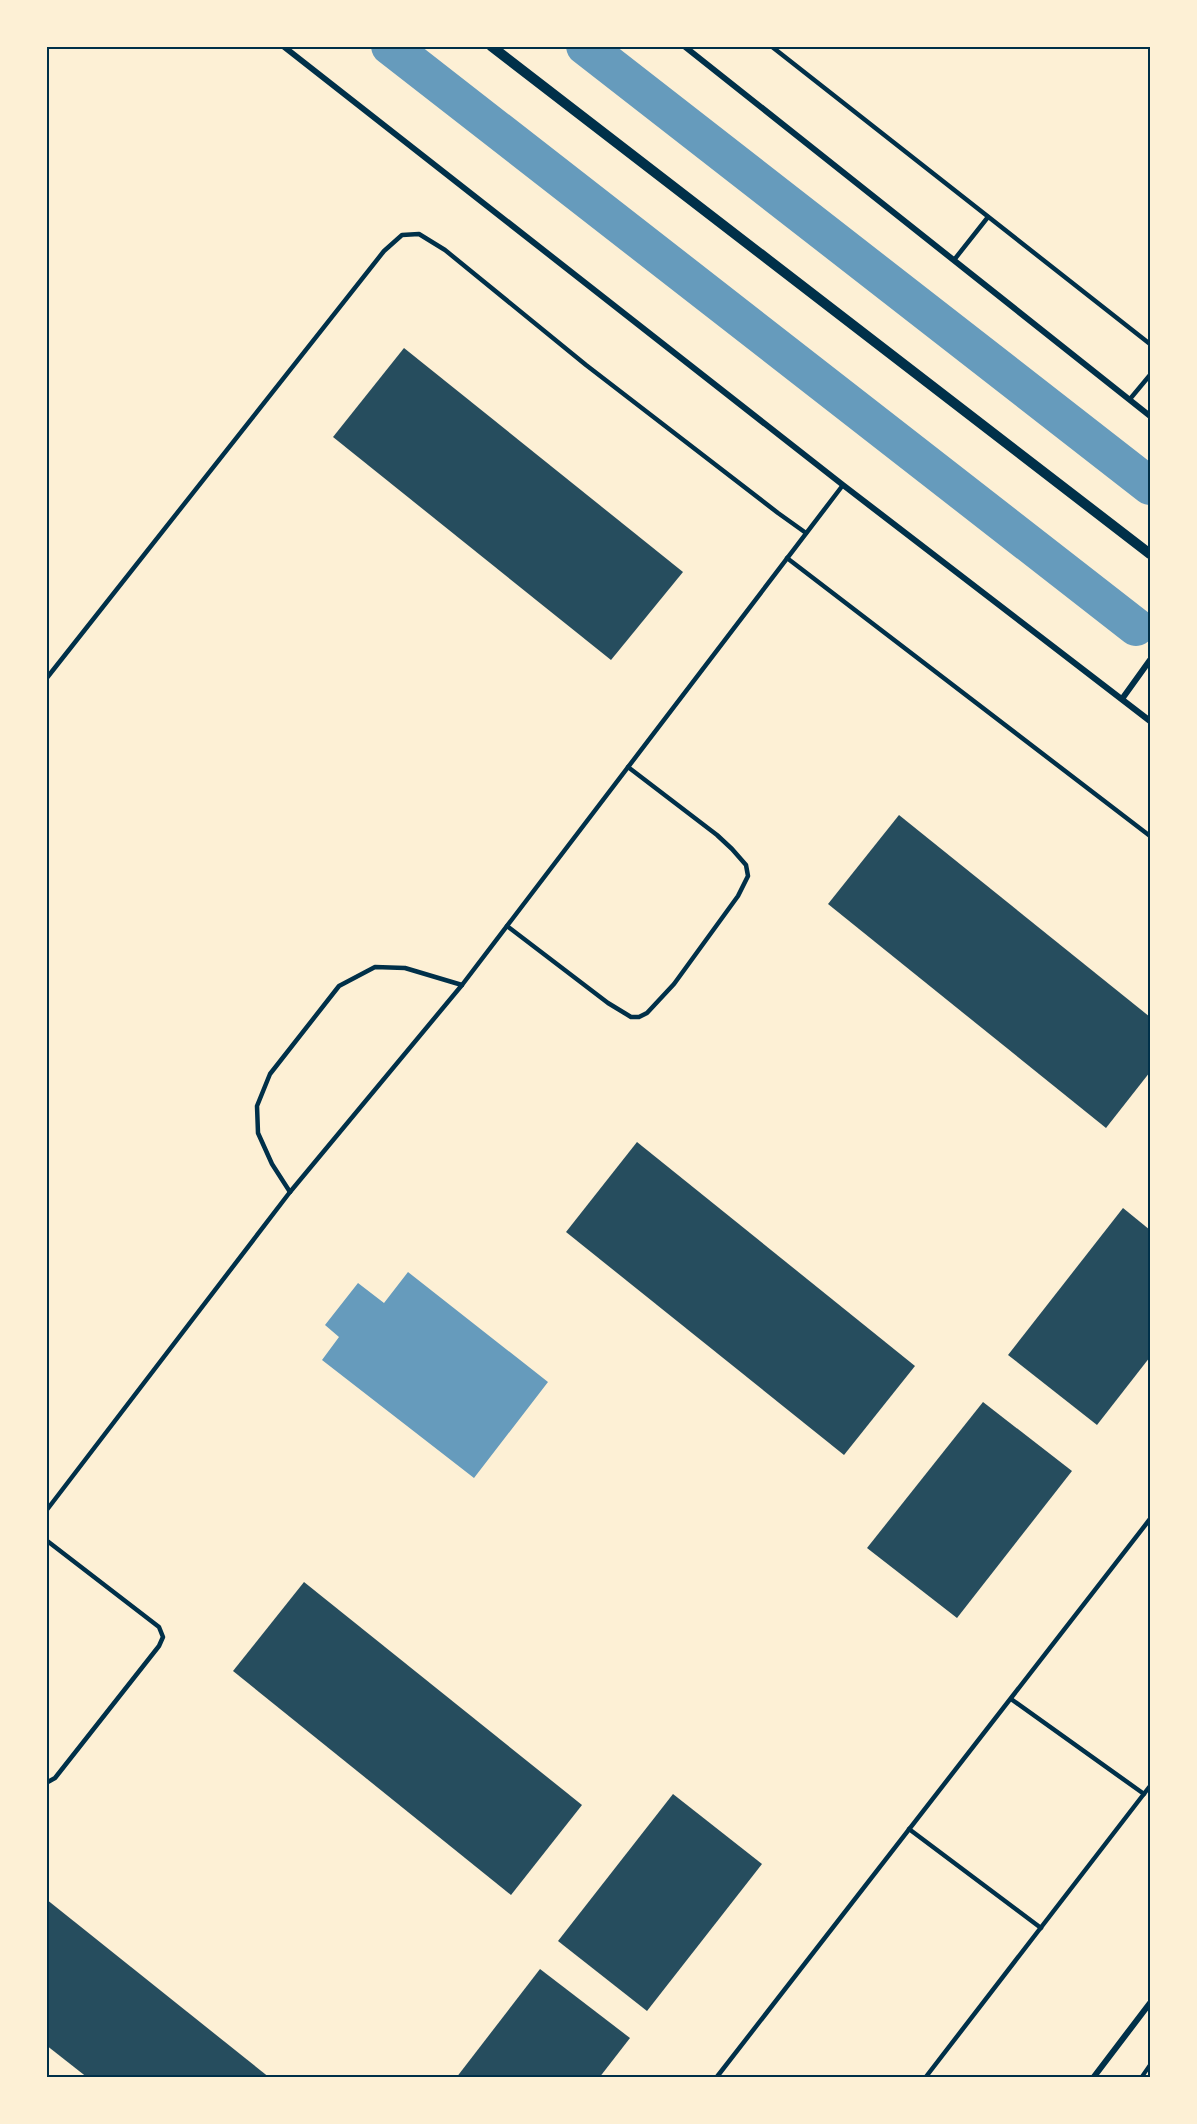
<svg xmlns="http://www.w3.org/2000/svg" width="1197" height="2124" font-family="'Work Sans',sans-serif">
  <rect width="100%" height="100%" fill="#fdf0d5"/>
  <!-- water -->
  <polygon fill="#669bbc" points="408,1272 548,1382 474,1478 322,1360 339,1337 325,1325 358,1283 384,1303"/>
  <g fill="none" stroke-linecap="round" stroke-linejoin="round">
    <!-- canal -->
    <g stroke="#669bbc" stroke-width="38">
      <polyline points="390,46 1136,627"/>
      <polyline points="585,46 1150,486"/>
    </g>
  </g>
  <!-- building -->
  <g fill="#264d5e">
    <polygon points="404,348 683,572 611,660 333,437"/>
    <polygon points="899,815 1150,1017 1150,1072 1106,1128 828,904"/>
    <polygon points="637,1142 915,1366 844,1455 566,1232"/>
    <polygon points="1123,1208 1150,1230 1150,1357 1097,1425 1008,1355"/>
    <polygon points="983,1402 1072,1471 957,1618 867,1548"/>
    <polygon points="304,1582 582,1805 511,1895 233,1671"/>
    <polygon points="673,1794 762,1864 647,2011 558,1941"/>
    <polygon points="46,1899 270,2078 88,2078 46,2045"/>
    <polygon points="540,1969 630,2038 599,2078 456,2078"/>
  </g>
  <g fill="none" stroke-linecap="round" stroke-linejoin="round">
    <!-- path -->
    <polyline stroke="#003049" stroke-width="4" points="1141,2078 1150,2065"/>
    <!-- service -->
    <g stroke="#003049" stroke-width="4.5">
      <polyline points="771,46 1150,344"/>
      <polyline points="954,260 988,217"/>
      <polyline points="1130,399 1150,375"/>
      <polyline points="787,558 1150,836"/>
      <polyline points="46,679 384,251 402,235 419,234 445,250 586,365 778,513 806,533"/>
      <polyline points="507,926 608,1003 631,1017 639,1017 647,1013 674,984 738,896 748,876 746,865 732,849 717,835 628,767"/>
      <polyline points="290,1192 272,1164 258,1133 257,1106 270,1074 339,986 375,967 405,968 462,985"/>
      <polyline points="46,1511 290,1192 462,985 843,485"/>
      <polyline points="46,1540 159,1627 163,1637 159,1646 55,1778 46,1783"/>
      <polyline points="1011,1699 1144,1794"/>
      <polyline points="909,1829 1041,1928"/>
      <polyline points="716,2078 1150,1519"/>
      <polyline points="925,2078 1150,1786"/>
    </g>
    <!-- minor -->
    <g stroke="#003049" stroke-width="6">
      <polyline points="283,46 843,485 1150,721"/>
      <polyline points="684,46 1150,416"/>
      <polyline points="1122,699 1150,660"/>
      <polyline points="1093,2078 1150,2003"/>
    </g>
    <!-- tertiary -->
    <polyline stroke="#003049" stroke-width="10" points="491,46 1150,554"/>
  </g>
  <!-- border -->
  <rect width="1197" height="2124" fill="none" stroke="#fdf0d5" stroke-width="96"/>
  <rect x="48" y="48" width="1101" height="2028" fill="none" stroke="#003049" stroke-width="2"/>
</svg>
